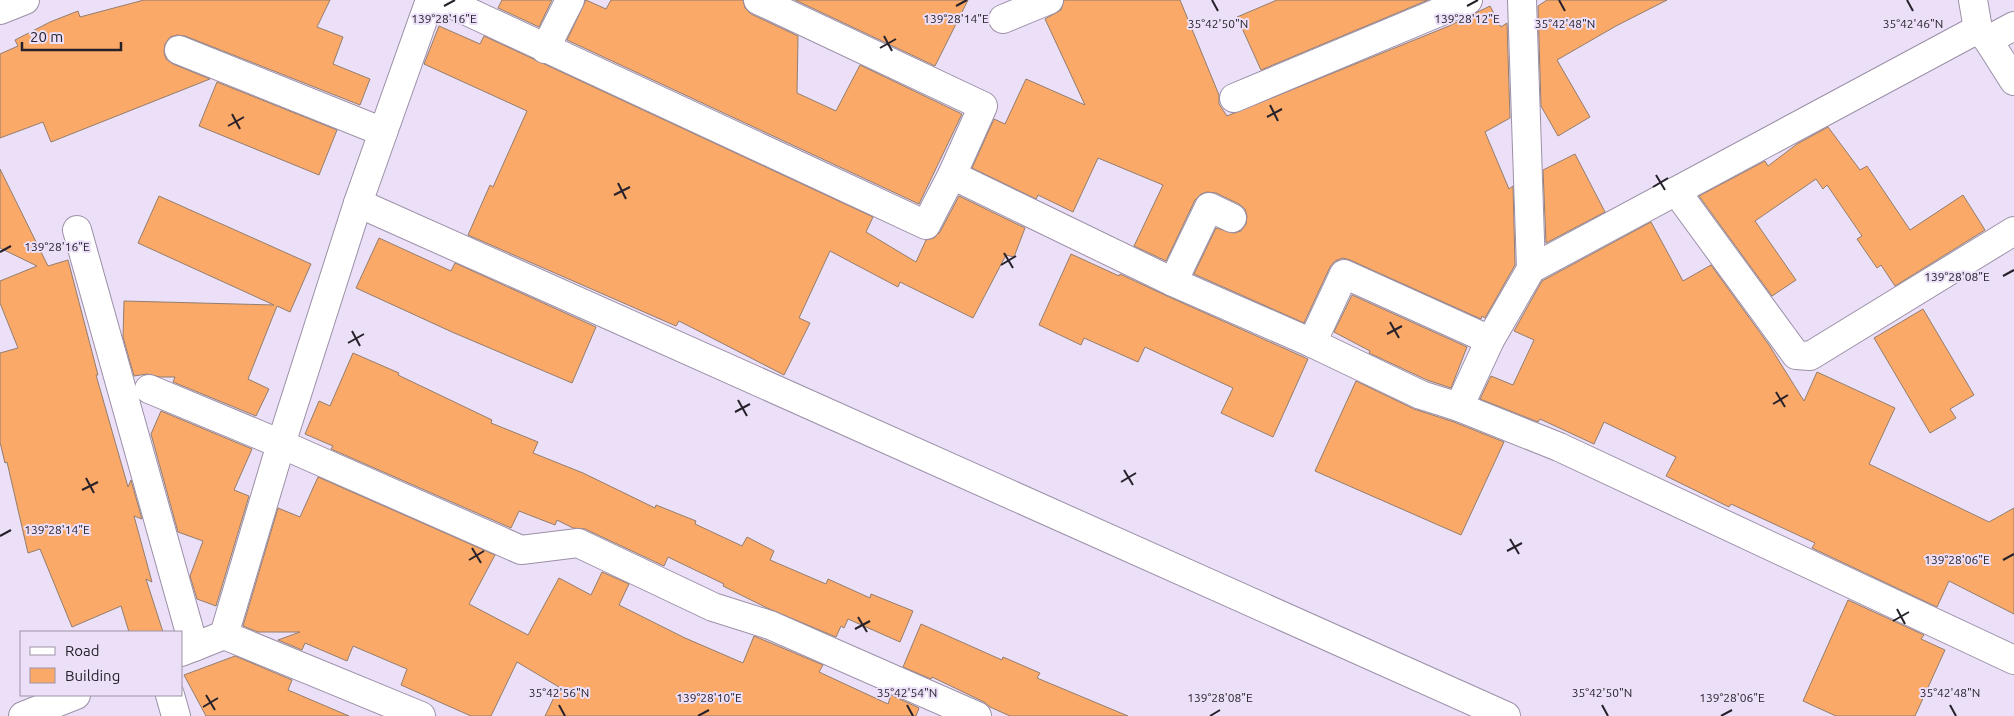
<svg xmlns="http://www.w3.org/2000/svg" width="2014" height="716" font-family="Ubuntu,sans-serif">
  <rect width="100%" height="100%" fill="#ecdff8"/>
  <!-- building -->
  <g fill="#fba968" stroke="#937d6d">
    <polygon points="144,0 330,0 317,27 343,37 333,64 370,79 360,105 185,36 177,35 170,37 165,44 164,52 166,59 173,64 210,79 51,142 43,122 0,138 0,54 18,46 15,40 50,22 78,11 80,17"/>
    <polygon points="502,0 552,0 539,27 498,8"/>
    <polygon points="586,0 606,9 611,0 743,0 745,8 751,14 798,36 797,93 836,111 860,65 962,114 919,204 567,40"/>
    <polygon points="795,0 968,0 935,66"/>
    <polygon points="1064,0 1180,0 1219,95 1219,104 1227,116 1449,26 1490,6 1501,27 1507,23 1510,118 1485,132 1509,189 1513,186 1515,265 1485,318 1482,316 1481,319 1350,260 1343,258 1335,261 1330,267 1304,323 1194,274 1216,228 1234,233 1241,231 1246,224 1247,216 1245,209 1239,204 1216,193 1207,192 1201,194 1195,200 1166,261 1134,246 1163,185 1098,158 1073,212 1038,195 1036,199 972,168 994,119 1005,124 1026,79 1085,105 1045,19 1061,10"/>
    <polygon points="1277,0 1428,0 1261,70 1237,17"/>
    <polygon points="1547,0 1667,0 1616,26 1557,60 1590,117 1558,136 1541,106 1538,6"/>
    <polygon points="439,26 480,44 484,36 873,217 866,232 916,262 926,240 934,238 940,232 959,196 1025,228 1014,257 1006,255 973,318 900,282 898,287 830,251 799,318 810,323 784,375 679,321 676,326 468,235 490,185 493,187 527,111 424,64"/>
    <polygon points="217,82 337,130 319,175 199,126"/>
    <polygon points="1828,127 1860,170 1867,166 1910,230 1963,195 1985,230 1895,286 1881,265 1877,268 1857,239 1862,236 1827,185 1823,189 1816,179 1755,221 1796,280 1772,296 1699,196 1765,161 1768,166 1797,144"/>
    <polygon points="1575,154 1605,212 1546,243 1543,170"/>
    <polygon points="0,169 48,266 68,260 98,375 96,375 128,487 131,480 142,519 134,516 152,582 146,579 163,632 129,632 121,606 72,627 40,549 28,553 7,462 5,463 0,442 0,353 18,348 0,303 0,281 37,266 0,248"/>
    <polygon points="159,196 311,264 290,312 277,306 248,379 269,389 256,416 173,382 175,377 160,377 147,374 134,376 123,337 124,301 274,305 138,243"/>
    <polygon points="1651,222 1683,281 1711,265 1769,345 1804,401 1817,372 1895,408 1869,464 1989,522 2014,508 2014,614 1949,581 1937,607 1812,548 1815,543 1731,504 1729,507 1666,476 1676,457 1604,422 1594,444 1540,419 1538,422 1480,399 1491,376 1513,385 1534,340 1514,331 1542,281"/>
    <polygon points="379,238 451,271 455,263 596,327 572,383 452,332 356,288"/>
    <polygon points="1071,254 1119,276 1120,274 1167,296 1308,359 1273,437 1221,413 1233,388 1145,347 1138,362 1084,338 1081,345 1039,325"/>
    <polygon points="1352,295 1467,347 1451,388 1427,380 1369,353 1370,351 1334,332"/>
    <polygon points="1923,309 1974,395 1950,409 1956,418 1930,433 1874,338"/>
    <polygon points="353,353 399,373 398,375 492,420 491,423 538,442 533,453 583,473 655,508 656,505 696,521 695,524 742,546 747,537 774,551 770,560 826,584 828,579 870,598 871,594 913,611 900,642 848,619 844,628 841,626 836,637 767,608 723,586 724,584 668,557 664,566 585,529 573,528 557,520 555,525 519,511 511,528 331,449 333,446 305,434 319,401 330,406"/>
    <polygon points="1356,381 1414,409 1454,422 1504,442 1461,535 1315,471"/>
    <polygon points="161,411 252,449 234,490 249,496 216,606 197,599 190,576 203,541 178,532 151,434"/>
    <polygon points="318,477 495,555 469,604 528,635 559,578 591,595 602,572 629,584 619,605 685,638 743,663 754,636 823,665 819,672 888,704 891,695 919,708 916,716 545,716 559,687 517,662 491,716 471,716 401,685 407,669 353,646 347,661 305,643 302,650 278,640 300,632 258,632 243,626 278,508 300,517"/>
    <polygon points="1848,600 1924,635 1921,639 1945,650 1915,716 1836,716 1803,701"/>
    <polygon points="921,624 1002,660 1003,657 1040,673 1037,678 1128,716 1010,716 990,707 984,702 932,677 931,679 903,667"/>
    <polygon points="235,656 292,680 288,690 349,716 206,716 184,675"/>
  </g>
  <g fill="none" stroke-linecap="round" stroke-linejoin="round">
    <defs>
      <g id="minor">
        <polyline points="443,0 926,225 952,175 983,106 758,0"/>
        <polyline points="1522,0 1531,269"/>
        <polyline points="1973,0 1978,29 1988,40 2014,81"/>
        <polyline points="0,10 25,0"/>
        <polyline points="1003,19 1049,0"/>
        <polyline points="1988,40 2014,26"/>
        <polyline points="545,49 570,0"/>
        <polyline points="179,50 383,132"/>
        <polyline points="1234,98 1468,0"/>
        <polyline points="952,175 1173,282 1312,343 1421,395 1459,407 1490,340 1531,269 1978,29"/>
        <polyline points="1676,191 1796,355 1810,356 2014,231"/>
        <polyline points="358,203 1506,716"/>
        <polyline points="77,230 194,647 181,652"/>
        <polyline points="1173,282 1209,207 1232,218"/>
        <polyline points="1312,343 1344,274 1490,340"/>
        <polyline points="149,389 281,444 521,550 578,543 713,607 770,625 977,716"/>
        <polyline points="1459,407 1559,447 2014,660"/>
        <polyline points="224,635 421,716"/>
        <polyline points="194,647 224,635 281,444 358,203 430,0"/>
        <polyline points="170,695 176,716"/>
        <polyline points="23,716 76,695"/>
      </g>
    </defs>
    <!-- minor casing -->
    <use href="#minor" stroke="#9c90a7" stroke-width="30"/>
    <!-- minor -->
    <use href="#minor" stroke="#fff" stroke-width="28"/>
  </g>
  <!-- ticks -->
  <path fill="none" stroke="#26212a" stroke-width="2" d="M1212,0L1218,11M1559,0L1565,11M1907,0L1913,11M444,6L455,0M956,6L967,0M1467,6L1478,0M884,36L892,51M880,48L896,39M1270,105L1278,121M232,114L240,129M1267,117L1282,109M228,126L244,117M1656,175L1665,190M618,183L626,199M1653,187L1668,178M614,195L630,187M0,252L11,246M1004,253L1013,268M1001,265L1016,256M2003,276L2014,270M1390,322L1399,338M352,331L360,346M1387,334L1402,326M348,343L364,334M1776,392L1785,407M738,400L747,416M1773,404L1788,395M735,412L750,404M1124,470L1133,485M86,478L94,493M1121,482L1136,473M82,490L98,482M0,536L11,530M1510,539L1519,554M472,548L481,563M1507,551L1522,543M469,560L484,551M2003,560L2014,554M1897,609L1905,624M858,617L867,632M1893,621L1909,612M855,629L870,621M206,695L215,710M559,705L565,716M907,705L913,716M1602,705L1608,716M1950,705L1956,716M203,707L218,698M698,716L709,710M1210,716L1220,710M1721,716L1732,710"/>
  <g font-size="12" text-anchor="middle" fill="#26212a" stroke="#ecdff8" stroke-width="4" stroke-linejoin="round" paint-order="stroke">
    <text x="956" y="23">139°28'14"E</text>
    <text x="444" y="23">139°28'16"E</text>
    <text x="1467" y="23">139°28'12"E</text>
    <text x="1218" y="28">35°42'50"N</text>
    <text x="1565" y="28">35°42'48"N</text>
    <text x="1913" y="28">35°42'46"N</text>
    <text x="57" y="251">139°28'16"E</text>
    <text x="1957" y="281">139°28'08"E</text>
    <text x="57" y="534">139°28'14"E</text>
    <text x="1957" y="564">139°28'06"E</text>
    <text x="559" y="697">35°42'56"N</text>
    <text x="907" y="697">35°42'54"N</text>
    <text x="1602" y="697">35°42'50"N</text>
    <text x="1950" y="697">35°42'48"N</text>
    <text x="709" y="702">139°28'10"E</text>
    <text x="1220" y="702">139°28'08"E</text>
    <text x="1732" y="702">139°28'06"E</text>
  </g>
  <!-- legend -->
  <rect x="20" y="631" width="162" height="65" fill="#ecdff8" stroke="#9d93a6"/>
  <rect x="30" y="647" width="25" height="8" fill="#ffffff" stroke="#9d93a6"/>
  <text x="65" y="656" font-size="15" fill="#26212a">Road</text>
  <rect x="30" y="668" width="25" height="15" fill="#fba968" stroke="#9d93a6"/>
  <text x="65" y="681" font-size="15" fill="#26212a">Building</text>
  <!-- scale -->
  <path d="M22 42v8h99v-8" fill="none" stroke="#26212a" stroke-width="2.5"/>
  <text x="30" y="42" font-size="15" fill="#26212a" stroke="#ecdff8" stroke-width="4" paint-order="stroke">20 m</text>
</svg>
